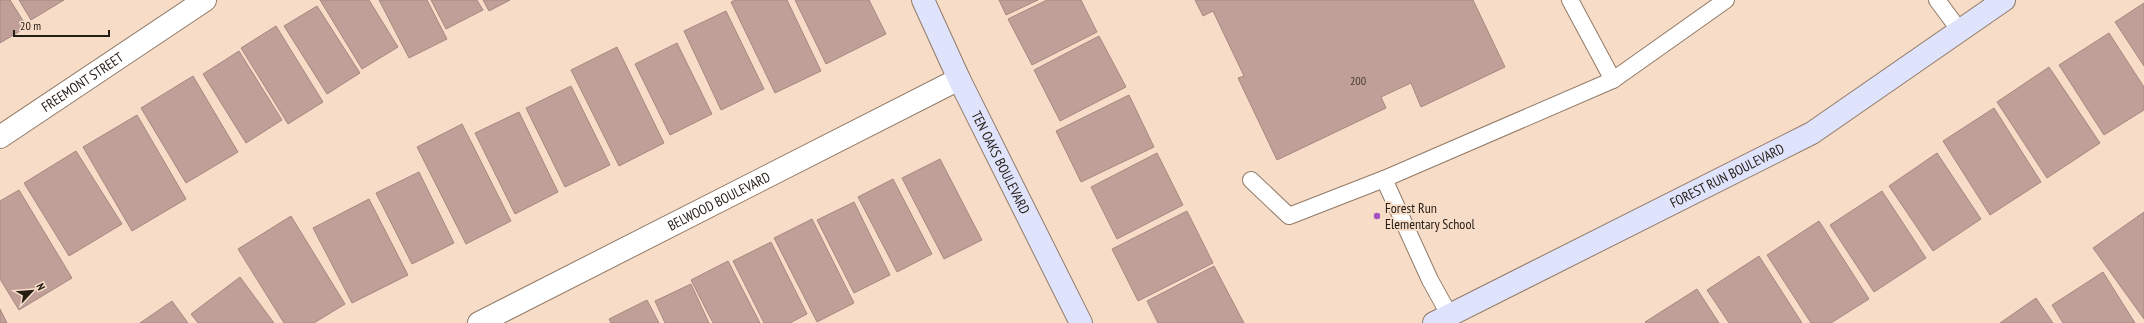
<svg xmlns="http://www.w3.org/2000/svg" width="2144" height="323" font-family="'PT Sans Narrow',sans-serif">
  <rect width="100%" height="100%" fill="#f7ddc8"/>
  <!-- building -->
  <g fill="#bf9f97" stroke="#a78880">
    <polygon points="0,0 10,0 27,27 0,43"/>
    <polygon points="19,0 64,0 31,20"/>
    <polygon points="320,0 369,0 398,47 362,69"/>
    <polygon points="379,0 427,0 447,39 409,58"/>
    <polygon points="431,0 477,0 483,10 446,29"/>
    <polygon points="483,0 510,0 489,11"/>
    <polygon points="735,0 787,0 821,71 775,93 731,2"/>
    <polygon points="795,0 869,0 886,34 826,64"/>
    <polygon points="999,0 1038,0 1006,15"/>
    <polygon points="1047,0 1081,0 1097,32 1032,65 1008,19"/>
    <polygon points="1195,0 1473,0 1505,67 1421,107 1411,83 1381,97 1386,108 1277,160 1238,78 1244,76 1213,11 1203,16"/>
    <polygon points="2144,3 2144,66 2115,22"/>
    <polygon points="317,6 360,73 327,94 284,26"/>
    <polygon points="726,11 764,89 721,110 684,31"/>
    <polygon points="276,26 323,102 288,124 241,48"/>
    <polygon points="2109,33 2144,87 2144,110 2104,135 2059,65"/>
    <polygon points="1099,36 1126,87 1060,121 1034,70"/>
    <polygon points="677,43 712,114 670,135 635,64"/>
    <polygon points="617,47 664,143 619,166 571,70"/>
    <polygon points="239,51 282,120 246,143 203,74"/>
    <polygon points="2049,67 2100,143 2047,178 1997,102"/>
    <polygon points="193,76 238,152 186,183 141,108"/>
    <polygon points="571,86 610,165 565,187 526,108"/>
    <polygon points="1129,95 1154,147 1081,182 1056,131"/>
    <polygon points="1994,108 2041,182 1990,215 1943,141"/>
    <polygon points="519,112 558,192 515,214 475,133"/>
    <polygon points="137,115 186,199 132,231 83,147"/>
    <polygon points="462,124 511,221 466,244 417,147"/>
    <polygon points="76,151 122,224 69,256 24,183"/>
    <polygon points="1157,153 1183,205 1117,239 1091,187"/>
    <polygon points="1937,153 1981,219 1933,251 1889,186"/>
    <polygon points="940,159 982,240 944,259 902,178"/>
    <polygon points="419,172 454,243 412,264 376,193"/>
    <polygon points="893,179 932,254 897,272 858,197"/>
    <polygon points="19,190 72,278 19,310 0,279 0,201"/>
    <polygon points="1882,191 1926,258 1874,292 1830,225"/>
    <polygon points="369,199 408,275 352,303 313,228"/>
    <polygon points="854,202 890,275 854,293 817,220"/>
    <polygon points="1187,211 1213,263 1138,301 1112,249"/>
    <polygon points="2144,212 2144,319 2093,248"/>
    <polygon points="291,216 345,304 314,323 284,323 238,249"/>
    <polygon points="812,219 854,303 817,322 774,238"/>
    <polygon points="1819,221 1869,299 1831,323 1811,323 1767,255"/>
    <polygon points="771,242 807,314 790,323 764,323 733,261"/>
    <polygon points="1759,256 1802,323 1729,323 1707,290"/>
    <polygon points="728,261 760,323 713,323 691,280"/>
    <polygon points="1214,266 1244,323 1158,323 1147,301"/>
    <polygon points="2103,272 2135,323 2063,323 2052,305"/>
    <polygon points="240,277 274,323 198,323 191,314"/>
    <polygon points="691,284 709,323 665,323 655,301"/>
    <polygon points="1697,289 1719,323 1646,323 1645,322"/>
    <polygon points="2036,298 2053,323 2000,323"/>
    <polygon points="647,300 659,323 611,323 609,319"/>
    <polygon points="172,301 188,323 140,323"/>
    <polygon points="0,309 7,323 0,323"/>
  </g>
  <g fill="none" stroke-linecap="round" stroke-linejoin="round">
    <defs>
      <g id="lane">
        <polyline points="1937,0 1960,31"/>
        <polyline points="1613,80 1726,0"/>
        <polyline points="1384,179 1430,280 1450,316"/>
        <polyline points="1251,180 1289,216 1384,179 1613,80 1570,0"/>
      </g>
      <g id="street">
        <path id="s1" d="M0,137L205,0"/>
        <path id="s2" d="M479,323L959,79"/>
      </g>
      <g id="secondary">
        <path id="s3" d="M923,0L959,79L1081,323"/>
        <path id="s4" d="M1434,323L1812,133L2004,0"/>
      </g>
    </defs>
    <!-- lane casing -->
    <use href="#lane" stroke="#917a67" stroke-width="18"/>
    <!-- street casing -->
    <use href="#street" stroke="#917a67" stroke-width="24"/>
    <!-- secondary casing -->
    <use href="#secondary" stroke="#917a67" stroke-width="24"/>
    <!-- lane -->
    <use href="#lane" stroke="#fff" stroke-width="16"/>
    <!-- street -->
    <use href="#street" stroke="#fff" stroke-width="22"/>
    <!-- secondary -->
    <use href="#secondary" stroke="#dfe3fc" stroke-width="22"/>
  </g>
  <!-- markers -->
  <circle fill="#a552c1" stroke="#f7ddc8" stroke-width="1.5" cx="1377" cy="216" r="4"/>
  <g text-anchor="middle" stroke-width="4" stroke-linejoin="round" paint-order="stroke">
    <!-- number labels -->
    <g font-size="12" fill="#4c3d35">
      <text x="1358" y="85">200</text>
    </g>
    <!-- street labels -->
    <g font-size="14" fill="#251c14" stroke="#f7ddc8">
      <text dy="5" stroke="none"><textPath href="#s1" startOffset="99">FREEMONT STREET</textPath></text>
      <text dy="5" stroke="none"><textPath href="#s3" startOffset="180">TEN OAKS BOULEVARD</textPath></text>
      <text dy="5" stroke="none"><textPath href="#s4" startOffset="328">FOREST RUN BOULEVARD</textPath></text>
      <text dy="5" stroke="none"><textPath href="#s2" startOffset="269">BELWOOD BOULEVARD</textPath></text>
    </g>
    <!-- poi labels -->
    <g font-size="14" fill="#251c14" stroke="#f7ddc8" text-anchor="start">
      <text x="1385" y="213">Forest Run<tspan x="1385" dy="16">Elementary School</tspan></text>
    </g>
  </g>
  <!-- north arrow -->
  <g transform="translate(32 291) rotate(64)" stroke="#f7ddc8" stroke-width="3" paint-order="stroke">
  <path d="M0-3L7 15L0 10L-7 15Z" fill="#251c14"/>
  <text y="-6" font-size="11" font-weight="bold" text-anchor="middle" fill="#251c14">N</text>
  </g>
  <!-- scale -->
  <path d="M14 30v6h95v-6" fill="none" stroke="#251c14" stroke-width="2"/>
  <text x="20" y="30" font-size="12" fill="#251c14" stroke="#f7ddc8" stroke-width="3" paint-order="stroke">20 m</text>
</svg>
